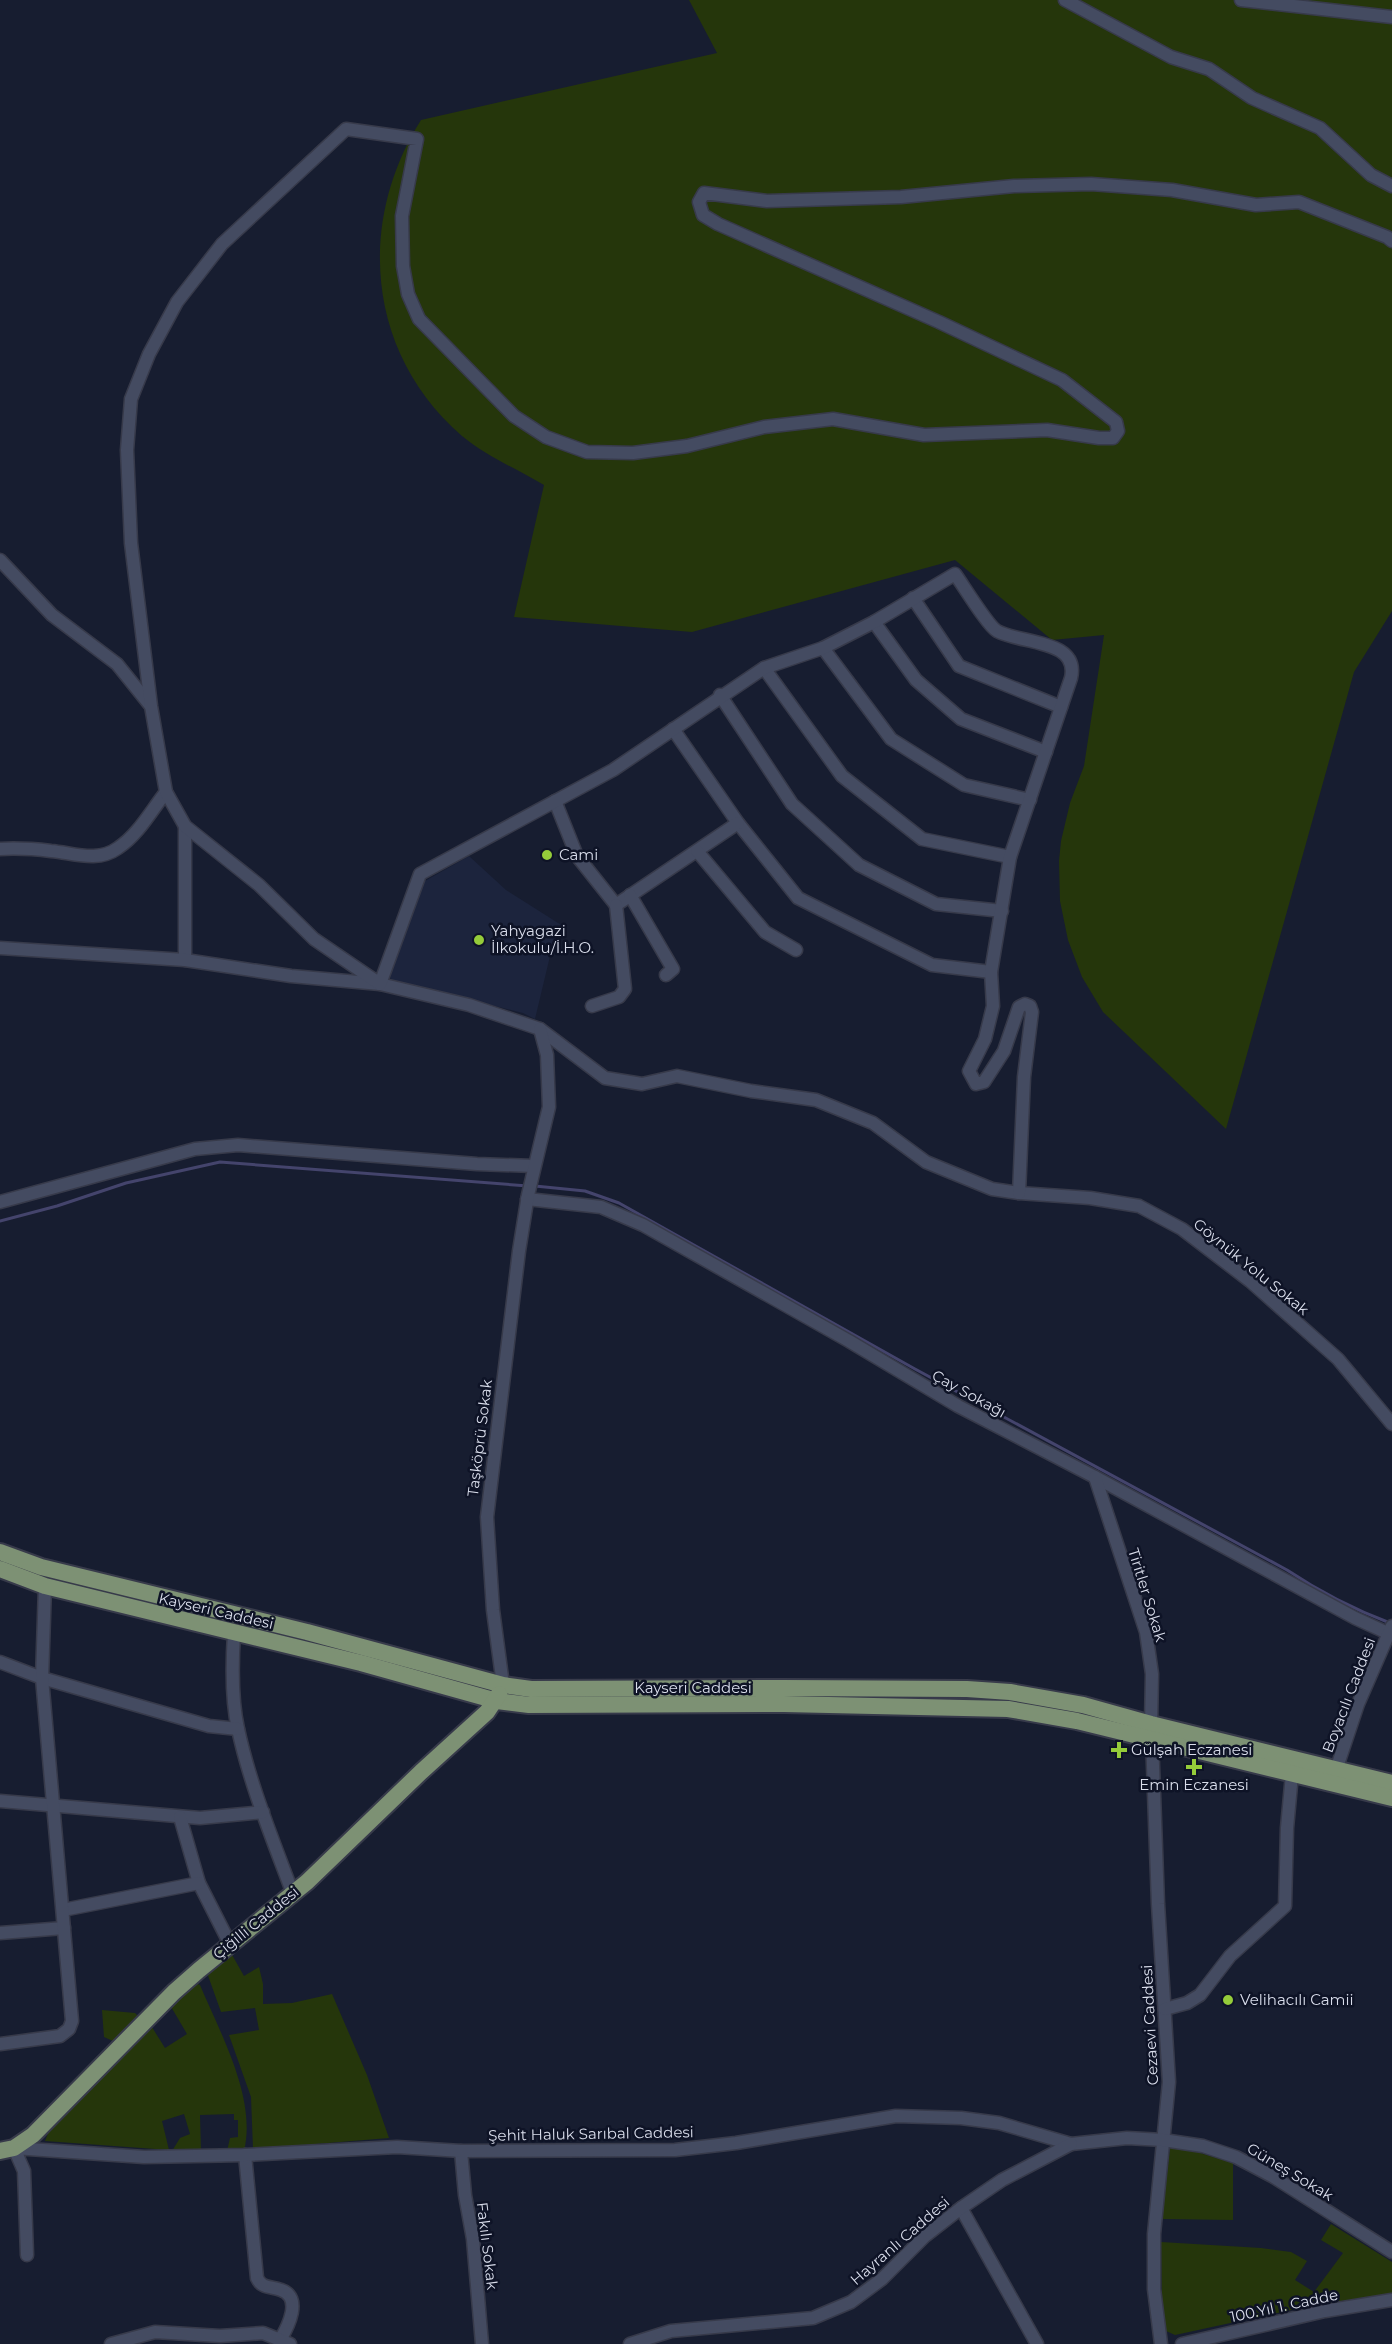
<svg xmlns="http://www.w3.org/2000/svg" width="1392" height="2344" font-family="Montserrat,sans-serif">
  <rect width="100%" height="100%" fill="#171d30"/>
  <!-- built -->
  <polygon fill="#1c243d" points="469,856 506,890 566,928 551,952 535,1019 523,1013 391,981 388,967 425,881"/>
  <!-- green -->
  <g fill="#25360b">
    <path d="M689,0H1392V611L1354,672L1226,1129L1103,1012L1082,977L1068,940L1060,901L1059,861L1061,841L1070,803L1084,766L1104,635L1052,640L955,560L692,632L514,617L544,485C517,469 486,456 462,436C367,354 356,223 421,120L717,53Z"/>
    <polygon points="231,1953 244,1976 259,1967 263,1984 263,2004 292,2003 332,1994 367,2075 389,2138 253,2149 251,2097 229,2035 259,2030 255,2008 221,2012 206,1970"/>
    <path d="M195,1983L200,1985C220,2033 257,2098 244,2151H227L230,2138L238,2137V2120H234V2114L200,2115L201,2151H172L180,2138L190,2134L184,2114L162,2121L169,2150L45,2141L49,2131L150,2024L165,2048L187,2034L170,2005Z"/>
    <polygon points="102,2010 135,2013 138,2016 115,2042 104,2037"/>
    <polygon points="1170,2148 1197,2152 1233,2163 1233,2220 1162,2219"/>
    <polygon points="1331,2224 1392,2262 1392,2293 1305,2307 1175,2335 1166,2331 1162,2310 1161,2242 1261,2248 1291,2252 1307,2261 1295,2280 1314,2292 1343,2253 1321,2240"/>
  </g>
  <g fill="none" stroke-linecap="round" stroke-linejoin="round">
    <!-- stream -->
    <g stroke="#44446c" stroke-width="3">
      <path d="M535,1186L585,1191L619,1203L915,1369L1287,1570C1320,1592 1353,1609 1390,1623"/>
      <polyline points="0,1221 57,1206 126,1183 220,1162 528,1186"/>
    </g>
    <defs>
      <g id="minor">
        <polyline points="1065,0 1171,57 1209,69 1252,98 1320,128 1371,175 1392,186"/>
        <polyline points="1241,0 1392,17"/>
        <polyline points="0,560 52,615 117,664 150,705"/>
        <polyline points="913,598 959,666 1061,707"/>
        <polyline points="874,622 916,680 961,719 1046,752"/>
        <polyline points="823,648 891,739 964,785 1030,800"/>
        <polyline points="764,668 842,776 922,839 1010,857"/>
        <polyline points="720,695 792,804 859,865 936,904 1002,911"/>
        <polyline points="673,729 738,823 798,898 932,965 991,972"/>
        <polyline points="555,801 577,856 616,905 738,823"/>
        <polyline points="185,826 185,960"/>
        <path d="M0,849C17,848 34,849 51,851C74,853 97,863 118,848C138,835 151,811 166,792"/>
        <polyline points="697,851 765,932 796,950"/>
        <polyline points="630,895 673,969 666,975"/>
        <polyline points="0,948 185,960 291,976 380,984 469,1005 540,1029 605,1078 642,1084 677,1076 751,1091 816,1100 873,1123 926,1162 992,1189 1019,1193 1090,1198 1139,1206 1182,1229 1250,1281 1338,1359 1392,1424"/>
        <polyline points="592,1006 619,997 625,989 616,905"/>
        <path d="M1019,1193L1024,1077L1032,1012L1030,1006L1025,1004L1019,1007L1004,1051L984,1082L976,1084L969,1071L985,1039L993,1006L991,972L1010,857L1071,678C1080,639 1020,644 997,631C988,626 963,585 955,574L874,622L823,648L764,668L613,770L420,874L380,984L314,939L259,885L185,826L166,792L151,706L131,543L127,450L131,399L149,354L177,302L222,244L346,129L417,139L402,216L403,266L408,294L419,319L514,416L546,437L587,452L633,453L687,446L764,427L833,419L924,435L1047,430L1099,438H1113L1118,431L1116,422L1062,380L939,322L718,224L703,215L699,202L704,193L767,201L901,197L1014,186L1091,184L1172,190L1256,205L1299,202L1387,237L1392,241"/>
        <polyline points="527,1199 601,1207 643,1225 849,1341 958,1406 1095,1477 1355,1618 1392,1635"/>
        <polyline points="0,1202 195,1149 238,1145 477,1164 534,1166"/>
        <polyline points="1095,1477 1146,1632 1152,1674 1151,1724"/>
        <path d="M234,1633C232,1664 231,1698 238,1729C250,1785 273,1840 293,1894"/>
        <polyline points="0,1662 42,1678 209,1726 238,1729"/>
        <polyline points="503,1685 493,1610 487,1517 519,1251 528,1195 549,1107 547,1055 540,1029"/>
        <polyline points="1152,1738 1158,1904 1169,2082 1154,2234 1154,2289 1161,2344"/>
        <polyline points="1336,1770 1358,1704 1392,1626"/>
        <polyline points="0,1801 200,1818 263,1812"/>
        <polyline points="180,1817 199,1883 230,1944"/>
        <polyline points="63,1910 199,1883"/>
        <polyline points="0,1933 64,1928"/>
        <polyline points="1165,2009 1187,2003 1200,1995 1230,1956 1285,1906 1287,1828 1292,1774"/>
        <polyline points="0,2044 60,2036 69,2029 72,2021 42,1678 45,1586"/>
        <polyline points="461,2151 465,2195 473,2239 482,2344"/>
        <path d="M245,2155L257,2278C262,2289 271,2286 281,2290C303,2297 288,2327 280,2340"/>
        <polyline points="961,2208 1037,2344"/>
        <polyline points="27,2255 24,2171 14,2148 144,2157 245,2155 397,2147 461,2151 675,2150 736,2143 896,2116 961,2118 999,2123 1071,2144 1127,2138 1163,2140 1203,2146 1236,2157 1272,2176 1392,2252"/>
        <polyline points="111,2344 155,2332 220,2336 263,2333 290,2344"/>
        <polyline points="630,2344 671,2331 813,2318 851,2302 882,2279 925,2236 961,2208 1002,2180 1071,2144"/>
        <polyline points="1182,2344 1325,2311 1392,2300"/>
      </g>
      <g id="major">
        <polyline points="0,1552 41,1567 307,1632 503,1685 531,1689 786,1688 967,1689 1010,1692 1083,1705 1151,1724 1392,1783"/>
        <polyline points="0,1569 45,1586 361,1663 497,1701 529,1705 784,1704 1008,1709 1077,1721 1392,1798"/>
        <polyline points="0,2151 14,2148 33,2135 174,1992 199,1970 307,1882 421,1772 487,1712 499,1694"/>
      </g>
    </defs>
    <!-- minor casing -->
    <use href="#minor" stroke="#373a4a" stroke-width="15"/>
    <!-- major casing -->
    <use href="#major" stroke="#373a4a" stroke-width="20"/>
    <!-- minor -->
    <use href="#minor" stroke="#444b61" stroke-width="12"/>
    <!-- major -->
    <use href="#major" stroke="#7d9174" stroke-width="16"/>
  </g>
  <!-- markers -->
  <g fill="#95cc3a" stroke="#0e1326" stroke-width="2">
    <circle cx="547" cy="855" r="6"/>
    <circle cx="479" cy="940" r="6"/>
    <path d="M1116 1741h6v6h6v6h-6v6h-6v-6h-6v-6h6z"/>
    <path d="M1191 1758h6v6h6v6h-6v6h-6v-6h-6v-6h6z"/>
    <circle cx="1228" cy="2000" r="6"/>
  </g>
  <g text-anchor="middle" stroke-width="5" stroke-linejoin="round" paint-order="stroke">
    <!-- poi labels -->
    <g font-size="15" fill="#d9ddeb" stroke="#0e1326" text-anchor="start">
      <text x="559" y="860">Cami</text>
      <text x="491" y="936">Yahyagazi<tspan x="491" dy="17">İlkokulu/İ.H.O.</tspan></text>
      <text x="1131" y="1755">Gülşah Eczanesi</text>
      <text x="1194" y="1790" text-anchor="middle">Emin Eczanesi</text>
      <text x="1240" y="2005">Velihacılı Camii</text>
    </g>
    <!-- street labels -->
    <g font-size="15" fill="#d9ddeb" stroke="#0e1326">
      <text transform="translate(1251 1267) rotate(39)" y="5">Göynük Yolu Sokak</text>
      <text transform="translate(969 1394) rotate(29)" y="5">Çay Sokağı</text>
      <text transform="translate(480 1438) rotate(-83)" y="5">Taşköprü Sokak</text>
      <text transform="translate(1147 1595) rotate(73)" y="5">Tiritler Sokak</text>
      <text transform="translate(216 1611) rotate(13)" y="5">Kayseri Caddesi</text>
      <text x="693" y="1693">Kayseri Caddesi</text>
      <text transform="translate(1349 1695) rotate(-69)" y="5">Boyacılı Caddesi</text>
      <text transform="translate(256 1923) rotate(-39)" y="5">Çiğilli Caddesi</text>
      <text transform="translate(1150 2025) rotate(-93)" y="5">Cezaevi Caddesi</text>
      <text transform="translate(591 2134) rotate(-1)" y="5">Şehit Haluk Sarıbal Caddesi</text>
      <text transform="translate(1290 2172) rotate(31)" y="5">Güneş Sokak</text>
      <text transform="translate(900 2241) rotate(-41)" y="5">Hayranlı Caddesi</text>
      <text transform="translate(487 2246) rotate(83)" y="5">Fakılı Sokak</text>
      <text transform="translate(1284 2306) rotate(-12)" y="5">100.Yıl 1. Cadde</text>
    </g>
  </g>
</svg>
